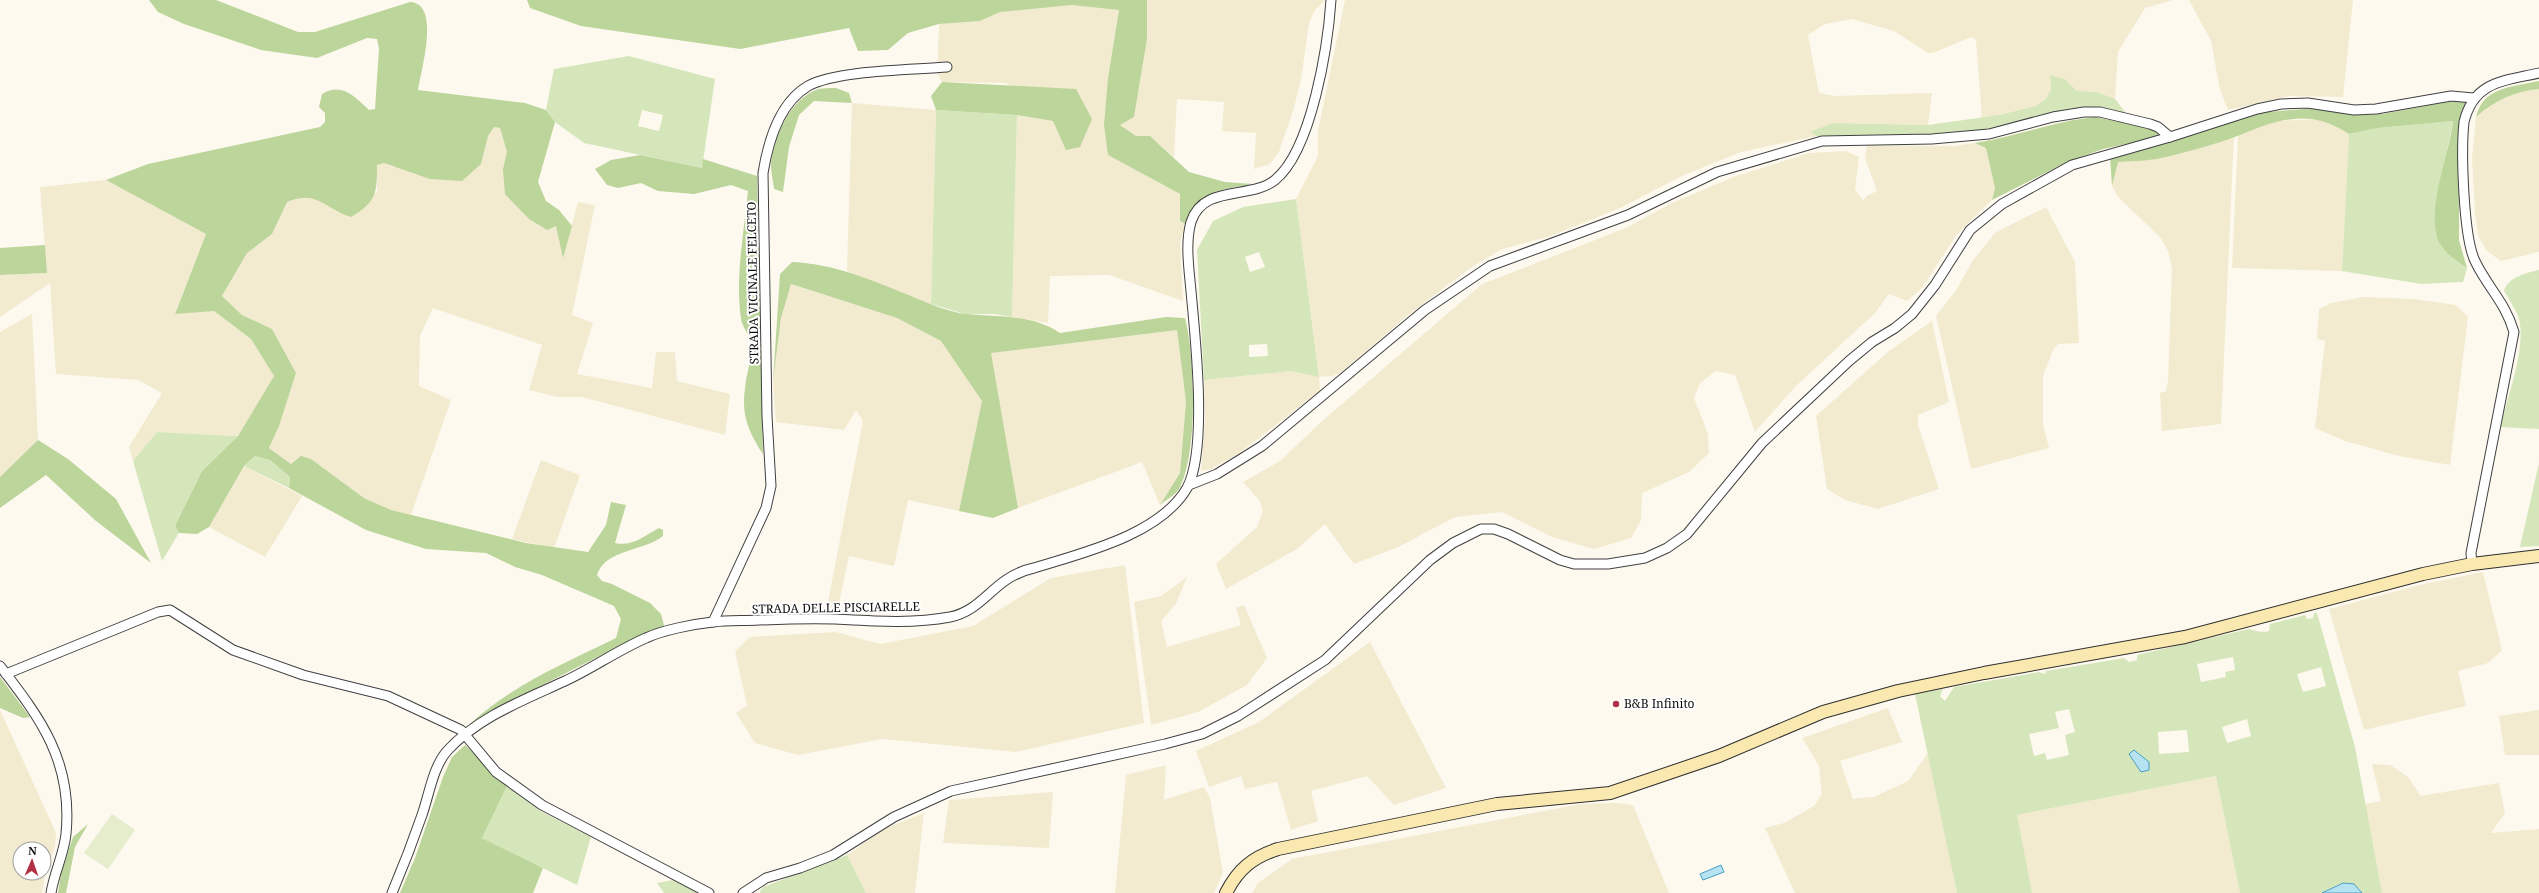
<svg xmlns="http://www.w3.org/2000/svg" width="2539" height="893" font-family="'Noto Serif',serif">
  <rect width="100%" height="100%" fill="#fef9ef"/>
  <!-- farmland -->
  <g fill="#f2ebd0" fill-rule="evenodd">
    <polygon points="1147,0 1325,0 1315,10 1309,23 1301,80 1293,111 1279,152 1270,164 1254,169 1256,133 1222,131 1224,102 1177,99 1174,157 1150,136 1136,136 1120,125 1134,117 1147,39"/>
    <polygon points="1345,0 2173,0 2145,8 2118,52 2115,99 2097,92 2077,91 2065,79 2050,76 2051,89 2046,99 2036,106 1982,119 1976,40 1971,37 1933,53 1928,53 1894,31 1852,19 1825,24 1808,35 1819,93 1835,96 1932,93 1928,125 1833,123 1811,132 1817,136 1741,152 1684,175 1620,208 1551,236 1502,249 1469,269 1407,316 1343,371 1333,376 1319,377 1320,391 1238,454 1211,469 1201,471 1205,422 1204,380 1291,371 1319,376 1296,199 1318,156 1318,131"/>
    <polygon points="2189,0 2353,0 2343,97 2289,96 2228,110 2220,90 2211,41"/>
    <polygon points="1071,5 1119,10 1108,78 1108,155 1180,194 1180,221 1185,224 1180,243 1183,301 1109,275 1050,276 1048,323 1012,317 1017,115 1053,121 1092,119 1005,83 942,82 937,73 939,24 980,21 1000,12 1030,7"/>
    <polygon points="2539,89 2539,252 2501,261 2487,251 2478,235 2475,214 2472,158 2476,117 2487,106 2522,90"/>
    <polygon points="852,103 936,110 931,304 847,271"/>
    <polygon points="2319,119 2334,123 2349,134 2342,271 2232,268 2238,135 2257,126 2277,121"/>
    <polygon points="494,127 500,128 507,152 503,169 529,219 547,230 556,225 563,257 578,202 595,205 572,315 593,323 577,374 652,388 656,352 675,352 677,381 730,394 725,435 582,397 558,397 529,390 542,345 433,308 420,336 419,386 451,400 411,515 391,510 364,498 311,459 291,464 269,448 279,426 296,373 272,329 242,315 222,296 247,253 272,234 286,202 298,197 312,197 322,200 339,213 377,192 377,165 385,163 393,167 481,164 488,136"/>
    <polygon points="2234,136 2221,424 2162,431 2160,393 2166,391 2168,381 2172,268 2168,251 2161,238 2118,197 2112,186 2117,162 2165,157"/>
    <polygon points="1975,143 1986,147 1995,188 1992,200 1957,234 1922,288 1907,301 1889,294 1875,313 1796,386 1755,432 1735,375 1716,371 1700,383 1694,398 1708,434 1709,453 1689,472 1642,493 1641,520 1631,538 1594,549 1552,537 1502,512 1455,517 1398,547 1354,564 1325,524 1297,549 1226,589 1216,564 1257,527 1263,510 1259,500 1243,482 1280,461 1321,422 1482,284 1626,228 1674,202 1736,176 1809,153 1846,151 1859,157 1855,189 1863,201 1866,196 1877,191 1865,158 1867,145 1954,146"/>
    <polygon points="106,180 206,234 175,313 214,311 251,339 274,376 238,436 157,432 133,461 129,447 162,393 138,380 56,374 50,283 0,317 0,275 47,273 40,187"/>
    <polygon points="2046,207 2075,262 2079,343 2058,344 2053,350 2043,376 2043,424 2049,448 1971,469 1936,316 1957,289 1973,260 1995,233"/>
    <polygon points="790,284 897,318 941,341 982,401 959,511 908,500 894,566 849,556 838,608 827,607 863,421 856,410 844,430 776,422 773,381 781,318"/>
    <polygon points="2363,297 2414,299 2456,305 2468,317 2450,465 2399,456 2345,441 2315,428 2325,341 2317,339 2319,309 2331,303"/>
    <polygon points="32,314 38,440 0,477 0,332"/>
    <polygon points="1932,321 1949,402 1918,415 1918,425 1939,489 1878,509 1845,500 1827,489 1816,416 1889,351"/>
    <polygon points="1177,330 1186,402 1180,473 1160,505 1142,462 1018,508 990,353"/>
    <polygon points="541,460 580,475 554,548 512,539"/>
    <polygon points="244,466 302,496 265,557 209,527"/>
    <polygon points="1125,565 1144,723 1016,752 882,739 798,755 755,743 736,713 747,705 735,652 749,637 836,632 880,644 973,626 1051,578"/>
    <polygon points="2483,572 2502,650 2488,663 2458,671 2466,706 2364,730 2329,609 2424,584"/>
    <polygon points="1187,577 1176,604 1161,621 1167,647 1241,625 1236,608 1244,605 1267,658 1247,685 1198,712 1151,725 1134,602 1161,596"/>
    <polygon points="1370,642 1446,788 1394,805 1367,776 1311,791 1318,821 1291,830 1277,782 1245,789 1241,776 1209,787 1196,751 1259,722"/>
    <polygon points="1888,708 1902,742 1840,761 1853,799 1874,797 1908,781 1928,753 1957,893 1795,893 1765,828 1784,823 1814,806 1822,794 1819,766 1802,738"/>
    <path d="M0,710L56,833L55,846L45,875L42,893H0ZM20,849H44V873H20Z"/>
    <polygon points="2539,710 2539,755 2505,755 2499,716"/>
    <polygon points="2372,764 2390,765 2408,777 2421,796 2499,783 2505,813 2491,833 2539,829 2539,893 2382,893 2365,804 2381,801"/>
    <polygon points="1166,765 1164,800 1204,787 1210,798 1223,873 1214,893 1115,893 1126,775"/>
    <polygon points="2216,776 2240,893 2032,893 2016,815"/>
    <polygon points="1053,792 1049,848 943,843 949,800"/>
    <polygon points="1618,803 1633,805 1669,893 1252,893 1258,883 1292,859 1581,804"/>
    <polygon points="924,813 915,893 866,893 847,855 884,829"/>
  </g>
  <!-- green -->
  <g fill="#d6e6bb" fill-rule="evenodd">
    <path d="M629,56L715,79L702,168L584,143L555,122L546,110L554,69ZM642,110L663,115L659,131L638,126Z"/>
    <path d="M2050,75L2065,79L2077,91L2097,92L2115,99L2126,113C2072,96 2040,123 1990,131C1933,139 1875,136 1817,136L1810,132L1833,123L1928,125L1999,115L2036,106L2046,99L2051,89Z"/>
    <polygon points="936,110 1017,115 1012,317 995,314 965,314 931,304"/>
    <polygon points="2453,121 2435,212 2454,259 2467,268 2463,282 2421,284 2342,271 2349,134 2378,128"/>
    <path d="M1296,199L1319,377L1291,371L1204,380L1197,250L1213,221L1243,207ZM1259,252L1265,267L1250,272L1245,257ZM1267,344L1268,356L1249,357V345Z"/>
    <path d="M2539,270V429L2500,427C2507,399 2528,343 2518,316C2514,307 2509,299 2504,291C2508,277 2526,273 2539,270Z"/>
    <polygon points="157,432 238,436 202,471 175,526 179,533 162,561 133,461"/>
    <polygon points="255,456 270,460 290,477 289,488 244,466"/>
    <polygon points="2539,463 2539,546 2520,547"/>
    <path d="M2314,613H2317L2355,747L2382,893H2362L2358,888L2339,884L2322,893H2240L2216,776L2017,815L2032,893H1957L1915,694L1943,689L1940,696L1945,701L1954,687L2039,672L2045,674L2046,671L2124,658L2129,662L2137,660V655L2249,629C2257,631 2261,633 2269,631L2270,624L2305,615L2307,619L2313,618ZM2233,657L2235,670L2225,672L2226,677L2201,682L2197,664ZM2321,667L2326,686L2303,692L2297,674ZM2069,709L2075,732L2065,735L2069,755L2047,760L2045,753L2034,756L2029,734L2059,728L2055,712ZM2247,719L2251,736L2227,743L2222,727ZM2187,730L2189,752L2159,754L2158,732Z"/>
    <polygon points="507,786 542,812 591,837 577,885 482,838"/>
    <polygon points="847,855 866,893 759,893 763,887"/>
    <polygon points="673,880 698,893 664,893 657,883"/>
  </g>
  <!-- forest -->
  <g fill="#bcd59b">
    <path d="M149,0H216L298,32H315L410,2C441,3 421,70 418,90L525,103L546,110L555,122L538,182L546,201L559,210L572,226L563,258L556,226L547,230L529,219L505,194L503,169L507,152L500,128L494,127L488,136L481,164L462,181L430,179L384,163L377,165C377,192 377,202 351,217C325,209 317,189 287,202L272,234L247,253L222,296L242,315L272,329L296,373L279,426L269,448L291,464L301,456L311,459L364,498L391,510L526,543L588,552L606,525L611,502L626,505L615,543C632,547 644,536 659,528L663,530V536C645,551 605,549 597,575L602,581L612,584L650,603L661,614L665,629L639,636L501,706L470,724C512,685 565,663 616,638L621,619L614,606L542,575L515,567L486,553L426,549L366,530L289,488L290,477L270,460L255,456L244,466L209,527L197,534L179,533L175,526L202,471L238,436L274,376L251,339L214,311L175,314L206,234L106,180L148,164L320,127L325,122V113L319,107L322,94C342,82 355,97 369,110L375,109L379,49L377,39L367,38L317,58L261,50L184,24L158,12Z"/>
    <path d="M527,0H1147V39L1134,117L1120,125L1136,136H1150L1189,172L1225,182L1253,184C1221,190 1199,190 1185,224L1180,221V194L1108,155L1104,125L1108,78L1119,10L1071,5L1000,12L980,21L939,24L908,33L888,50L858,51L849,28L740,49L581,26L530,8Z"/>
    <path d="M2539,81V89C2515,91 2493,101 2476,117C2483,87 2512,87 2539,81Z"/>
    <polygon points="942,82 1076,89 1092,119 1080,147 1066,150 1053,121 1017,115 936,110 931,96"/>
    <path d="M836,88L849,93L852,103L814,101L799,115L789,147L783,192L774,189C773,181 771,172 771,165C773,138 790,99 818,89C823,88 830,88 836,88Z"/>
    <path d="M2459,100L2466,101L2459,128V240L2467,268C2456,261 2441,250 2437,237C2428,202 2449,156 2453,121L2378,128L2349,134C2311,108 2279,119 2240,135C2217,144 2190,151 2166,157C2151,161 2133,161 2118,162L2112,186L2110,157L2257,113L2313,108L2354,115L2382,114Z"/>
    <path d="M2095,117L2155,129L2160,134L2158,137L2103,149L2069,161L1992,200L1995,188L1986,148L1975,143C2016,137 2054,121 2095,117Z"/>
    <path d="M640,155L702,168L703,159L757,176L763,454C749,433 741,415 745,389C746,374 752,360 751,344C750,335 742,327 741,319C735,277 744,232 748,191L731,185L694,194L658,191L641,183L618,188L607,185L595,169L611,160Z"/>
    <polygon points="45,245 47,273 0,275 0,248"/>
    <path d="M792,262C836,264 871,280 911,296C928,303 948,312 966,314C998,317 1033,314 1060,333L1166,317L1185,318C1195,357 1198,451 1180,487C1177,494 1166,500 1160,505L1180,473L1186,402L1177,330L991,353L1018,508L993,518L959,511L982,401L941,341L897,318L791,284L781,318L773,381L780,274Z"/>
    <polygon points="38,440 68,459 116,499 151,563 96,521 46,475 0,508 0,477"/>
    <polygon points="0,677 30,717 23,718 0,708"/>
    <polygon points="465,745 507,786 482,838 543,868 533,893 400,893 415,858 443,777 452,757"/>
    <polygon points="88,824 75,847 66,893 58,893 61,873 73,837"/>
  </g>
  <!-- pitch -->
  <polygon fill="#e6edcc" points="112,814 135,830 108,869 84,853"/>
  <!-- water -->
  <g fill="#b7e2f1" stroke="#449fc3">
    <polygon points="2134,750 2149,762 2149,770 2141,772 2129,754"/>
    <polygon points="1721,865 1724,872 1703,880 1700,874"/>
    <polygon points="2343,883 2354,884 2362,893 2322,893"/>
  </g>
  <g fill="none" stroke-linecap="round" stroke-linejoin="round">
    <defs>
      <g id="street">
        <polyline points="1189,485 1217,474 1262,446 1425,310 1490,266 1628,215 1717,172 1822,141 1932,139 1989,134 2053,117 2084,112 2100,112 2150,124 2158,127 2170,137"/>
        <path d="M2472,564L2471,553L2514,332C2505,302 2489,289 2476,263C2463,240 2461,150 2464,122C2474,81 2504,81 2539,73"/>
        <path d="M713,622L766,508L771,486L767,416L763,173C768,142 779,103 808,86C837,70 913,70 947,67"/>
        <path d="M0,666C41,719 73,762 66,834C64,854 54,873 51,893"/>
        <polyline points="6,674 158,612 170,610 233,650 303,675 388,696 461,730 496,772 542,805 709,893"/>
        <path d="M392,893C403,867 413,841 422,815C429,795 433,767 447,751C478,717 524,700 565,681C593,668 618,650 646,638C663,630 694,624 713,622C728,620 744,621 759,620C784,619 810,618 835,619C873,621 912,624 950,617C975,612 987,593 1006,580C1015,574 1024,570 1034,568C1082,553 1160,535 1187,488C1208,449 1195,336 1191,291C1189,269 1185,243 1191,222C1203,184 1250,200 1275,180C1312,150 1328,45 1331,0"/>
        <polyline points="743,893 766,878 800,868 833,855 894,817 951,791 1165,744 1202,734 1238,716 1325,660 1430,560 1453,543 1481,529 1494,529 1508,534 1560,560 1574,564 1608,564 1645,558 1667,548 1687,534 1762,443 1849,361 1872,342 1895,328 1912,314 1935,285 1970,230 2002,204 2072,165 2170,137 2257,109 2281,104 2308,103 2354,110 2376,109 2451,96 2474,98"/>
      </g>
      <path id="secondary" d="M1226,893C1238,869 1253,857 1278,849L1497,804L1610,793L1719,756L1823,712L1898,691L1984,673L2185,637L2423,574L2472,564L2539,556"/>
    </defs>
    <!-- street casing -->
    <use href="#street" stroke="#404040" stroke-width="11"/>
    <!-- secondary casing -->
    <use href="#secondary" stroke="#2f2f2f" stroke-width="14"/>
    <!-- street -->
    <use href="#street" stroke="#fff" stroke-width="9"/>
    <!-- secondary -->
    <use href="#secondary" stroke="#f9e8af" stroke-width="12"/>
  </g>
  <!-- markers -->
  <circle fill="#b23046" stroke="#fff" stroke-width="1.5" cx="1616" cy="704" r="4"/>
  <g text-anchor="middle" stroke-width="4" stroke-linejoin="round" paint-order="stroke">
    <!-- street labels -->
    <g font-size="12" fill="#0d0d0d" stroke="#fff">
      <text transform="translate(753 283) rotate(-91)" y="4">STRADA VICINALE FELCETO</text>
      <text transform="translate(836 608) rotate(-1)" y="4">STRADA DELLE PISCIARELLE</text>
    </g>
    <!-- poi labels -->
    <g font-size="12" fill="#0d0d0d" stroke="#fff" text-anchor="start">
      <text x="1624" y="708">B&amp;B Infinito</text>
    </g>
  </g>
  <!-- north arrow -->
  <g transform="translate(32 861) rotate(2)"><circle r="19" fill="#ffffff" stroke="#9e9e9e"/>
  <path d="M0-3L7 15L0 10L-7 15Z" fill="#b23046"/>
  <text y="-6" font-size="11" font-weight="bold" text-anchor="middle" fill="#0d0d0d">N</text>
  </g>
</svg>
